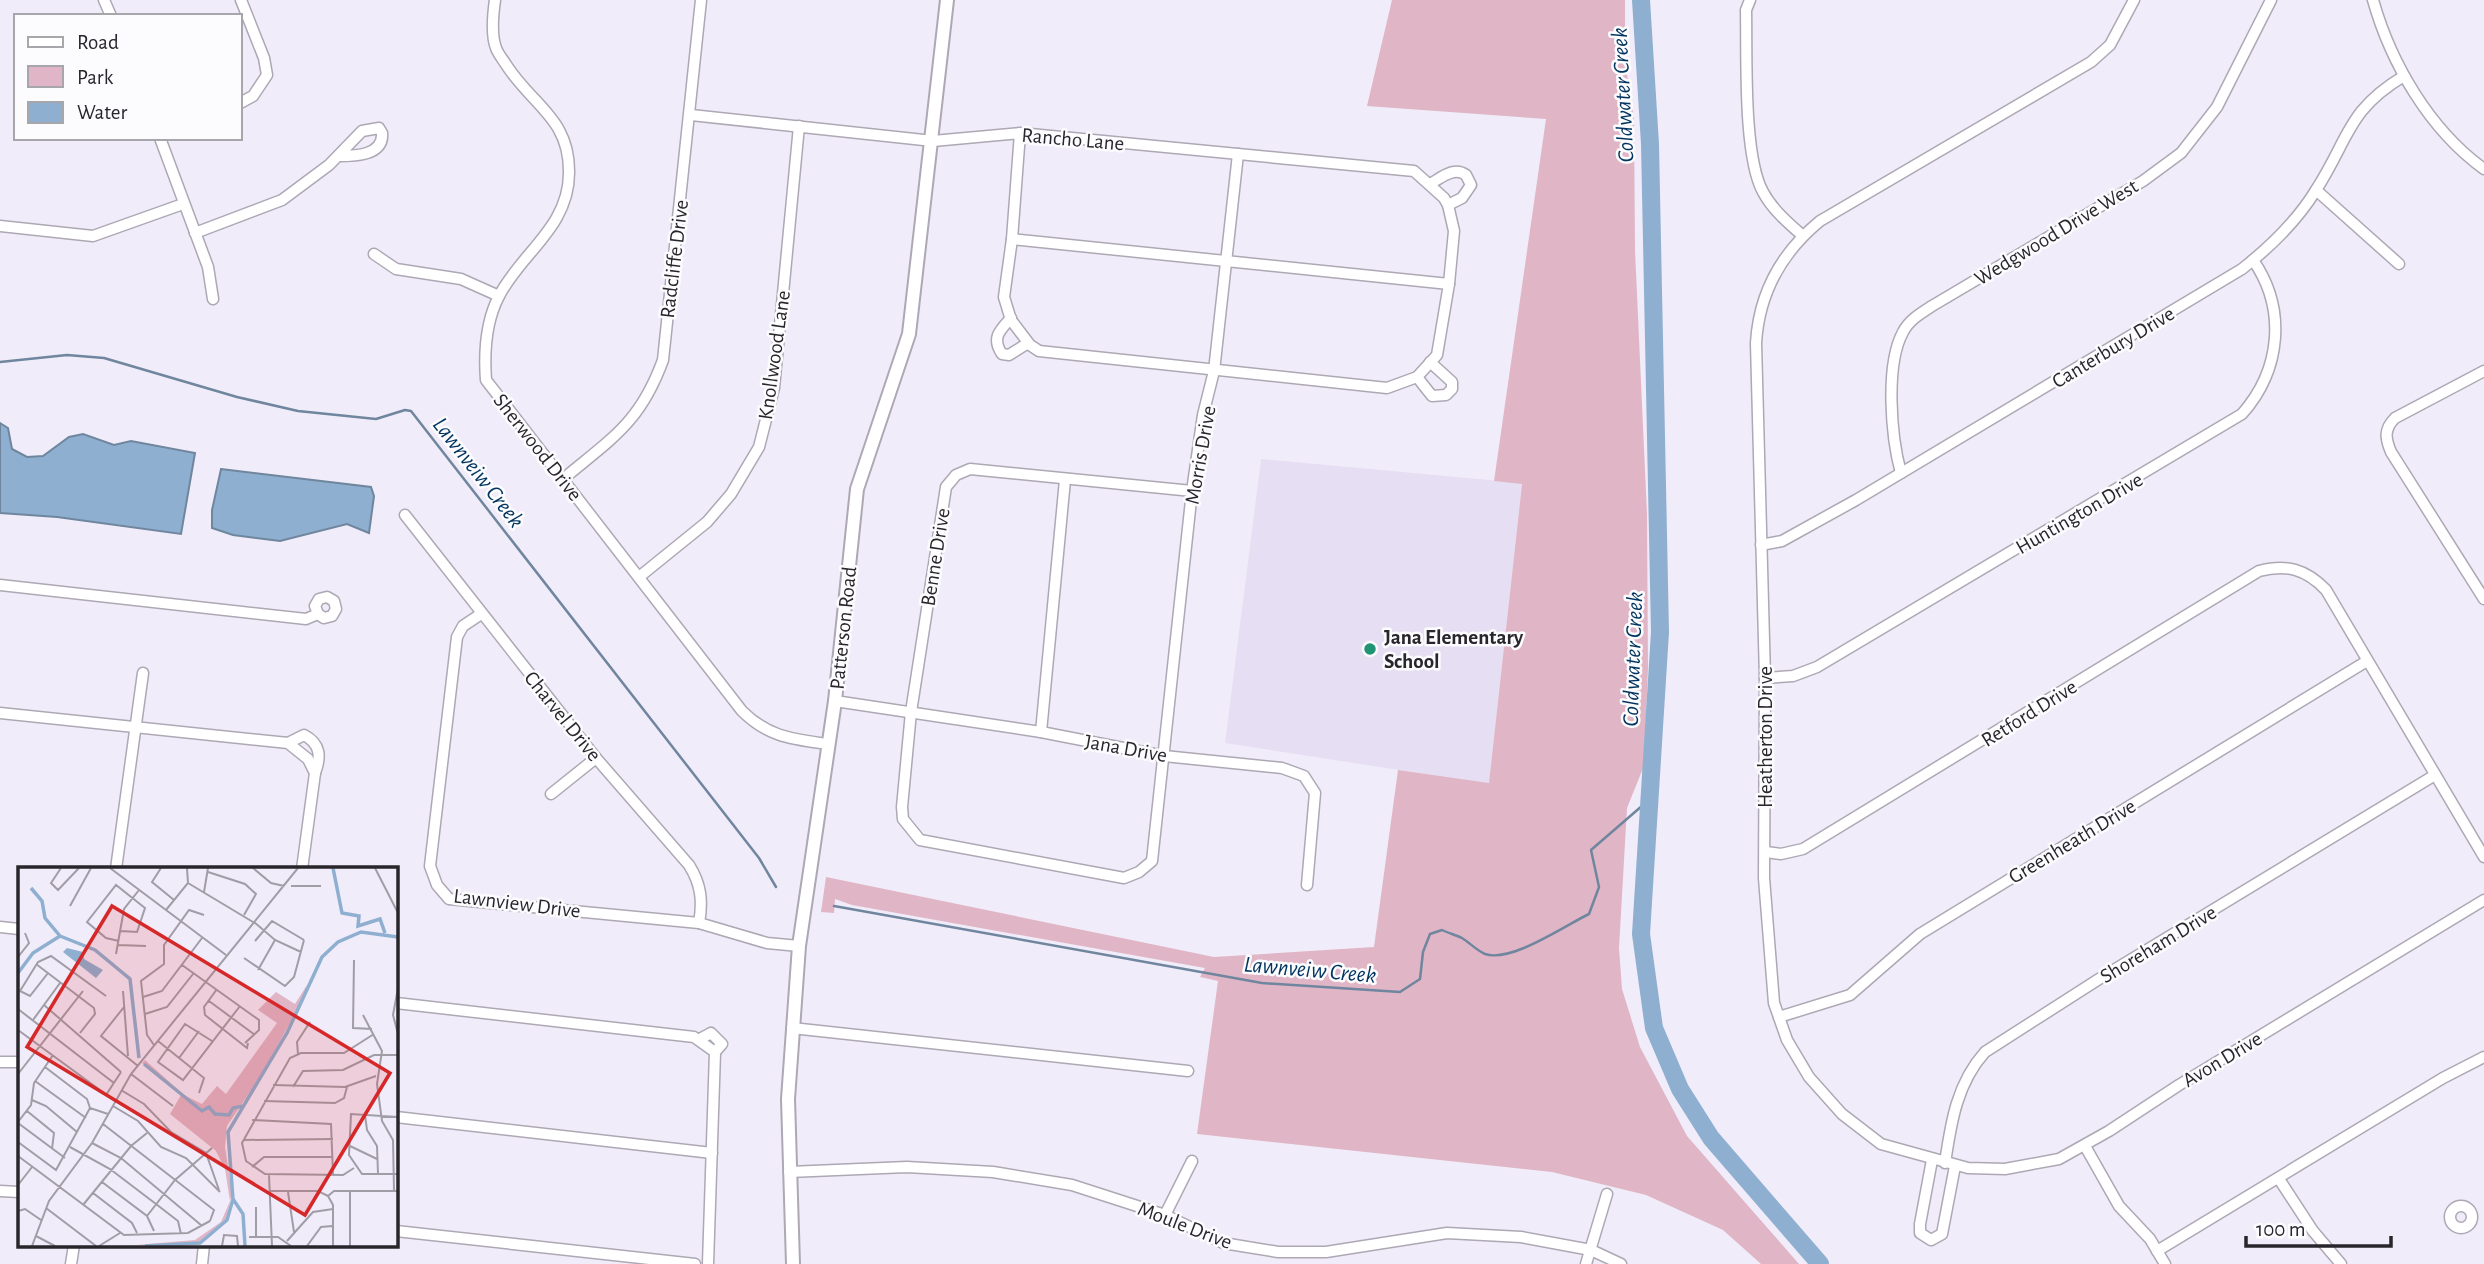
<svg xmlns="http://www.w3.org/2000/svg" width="2484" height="1264" font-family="'Alegreya Sans',sans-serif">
  <rect width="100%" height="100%" fill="#f1ecf9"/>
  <!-- built -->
  <polygon fill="#e6dff3" points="1261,459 1522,483 1489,784 1225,743"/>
  <!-- green -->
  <polygon fill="#e0b6c6" points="1392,0 1625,0 1625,62 1634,118 1635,250 1647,514 1648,669 1644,766 1627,808 1619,948 1622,989 1640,1047 1687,1136 1799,1264 1761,1264 1723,1230 1646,1195 1552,1172 1197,1134 1218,981 1200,977 1205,968 852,905 835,899 834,913 821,912 826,877 1214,957 1374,947 1398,770 1489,783 1522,484 1494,481 1546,119 1367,106"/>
  <!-- water -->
  <g fill="#8eafd0" stroke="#6f869e" stroke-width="2">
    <polygon points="0,423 8,428 12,449 27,457 43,456 69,437 83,434 114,445 131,441 195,453 181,534 57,517 0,513"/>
    <polygon points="221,469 371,487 374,496 369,533 347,524 280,541 233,535 212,528 212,510"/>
  </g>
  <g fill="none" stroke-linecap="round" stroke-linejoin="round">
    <!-- stream -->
    <g stroke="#6f869e" stroke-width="2.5">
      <polyline points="0,362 67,355 104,358 237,397 298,411 376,419 405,410 411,411 759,858 776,887"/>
      <path d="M834,906L1262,983L1400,992L1420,979L1423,952L1430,934L1442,930C1448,933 1456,935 1462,938C1470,943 1476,950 1485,954C1511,963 1564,926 1589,914L1599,887L1591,850L1650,799"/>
    </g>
    <!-- river -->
    <polyline stroke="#8eafd0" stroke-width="18" points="1641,0 1650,144 1660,632 1641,934 1654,1028 1680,1089 1711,1138 1820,1264"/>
    <defs>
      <g id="minor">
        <polyline points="104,0 111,16"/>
        <path d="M495,0C493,14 491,35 496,48C498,54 504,61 507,66C533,106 570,119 569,173C569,227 521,253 499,296C486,321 484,353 486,380L742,711C768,737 792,739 827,744"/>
        <path d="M1750,0L1746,10C1747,55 1743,156 1763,192C1772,209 1788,223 1803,236"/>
        <path d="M2134,0L2110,45L2091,62L1820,221C1781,253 1759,293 1756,343L1765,678L1764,878L1774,1003L1787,1040L1809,1077L1842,1114L1881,1144L1968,1168L2005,1169L2059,1159L2109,1131L2179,1085L2484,900"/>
        <path d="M2373,0C2391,64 2430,130 2484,169"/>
        <polyline points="240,103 253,96 267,75 264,58 241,0"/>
        <polyline points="691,115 933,141 1020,133 1414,171 1444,198 1448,205 1454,231 1449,284 1437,355 1417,377 1387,388 1039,351 1030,345 1011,320 1004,297 1012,239 1020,133"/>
        <polyline points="160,138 208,267 213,299"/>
        <path d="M1430,184C1441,178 1454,166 1466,175L1471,185L1462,198L1448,205"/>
        <polyline points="2316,190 2399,264"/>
        <polyline points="0,226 93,236 183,204"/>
        <path d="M195,233L282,200L329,165L362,131L379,128L382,133C384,156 354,156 338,156"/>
        <polyline points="1012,239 1449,284"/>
        <polyline points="374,254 396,269 461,279 499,296"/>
        <path d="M1011,318C1000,330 991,338 1002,354L1009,355L1028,343"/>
        <path d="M2484,371L2395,418C2384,429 2385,438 2391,452L2484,599"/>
        <polyline points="1417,377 1432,396 1446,395 1452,389 1452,382 1430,362"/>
        <path d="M1901,473C1891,437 1885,365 1903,332C1909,320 1921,313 1932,306L2143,181L2181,153L2217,107L2271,0"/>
        <path d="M563,479C612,438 640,423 663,360L701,0"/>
        <polyline points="1192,491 970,469 956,475 946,487 911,712 902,807 903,819 920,840 1124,878 1139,872 1152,861 1192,491 1203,415 1214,371 1238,154"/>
        <path d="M405,515L596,758L689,865C701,884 703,901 699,923"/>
        <path d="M1761,545L1782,541L1856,500L2242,269C2270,247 2297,221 2316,190C2349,139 2347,110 2404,76"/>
        <polyline points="639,577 707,522 731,494 759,447 774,388 799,126"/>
        <polyline points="0,585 306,619 318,614 324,618 332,616 336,609 334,601 327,597 319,599 315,606 318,614"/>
        <polyline points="481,614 463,626 457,637 430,866 437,885 449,899 699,923 767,943 799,946"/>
        <path d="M1765,678L1793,676L1817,667L2242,414C2281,370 2287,309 2253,260"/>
        <polyline points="835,701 1041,732 1164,756 1282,768 1304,776 1315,793 1307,885"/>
        <polyline points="0,713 288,743 308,759 315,773 302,869"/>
        <polyline points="1041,732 1065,480"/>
        <path d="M288,743L304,735C321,744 321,757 315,773"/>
        <polyline points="551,794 596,758"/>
        <path d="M1766,852L1781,854L1803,849L2259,571C2287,564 2306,569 2326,590L2484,857"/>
        <polyline points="116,869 143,673"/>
        <polyline points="0,927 19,929"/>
        <polyline points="396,1003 694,1037 715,1052"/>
        <polyline points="1779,1017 1850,995 1920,934 2367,661"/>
        <polyline points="792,1028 1188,1071"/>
        <polyline points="700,1039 711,1033 722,1044 715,1052"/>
        <polyline points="0,1062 19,1062"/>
        <polyline points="396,1117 712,1153"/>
        <polyline points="2085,1146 2119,1206 2150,1239 2165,1264"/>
        <polyline points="1932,1160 1920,1224 1920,1233 1931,1240 1942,1234 1955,1166"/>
        <path d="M1945,1163C1951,1122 1957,1083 1985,1052L2099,979L2435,775"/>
        <polyline points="789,1172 907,1167 993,1172 1072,1185 1165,1215 1223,1243 1278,1252 1326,1252 1447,1233 1521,1237 1591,1250 1621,1264"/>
        <polyline points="2279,1179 2313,1231 2341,1264"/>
        <polyline points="0,1191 19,1192"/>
        <circle cx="2461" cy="1217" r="11"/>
        <polyline points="1165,1215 1192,1161"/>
        <polyline points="396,1231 695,1264"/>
        <polyline points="2157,1251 2443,1078 2484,1057"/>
        <polyline points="71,1264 74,1245"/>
        <polyline points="202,1264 204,1245"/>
        <polyline points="708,1264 715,1052"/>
        <polyline points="1586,1264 1607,1194"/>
      </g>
      <polyline id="major" points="793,1264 788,1099 799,946 835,701 857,489 909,334 947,0"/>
    </defs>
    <!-- minor casing -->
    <use href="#minor" stroke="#ada8b4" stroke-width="13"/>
    <!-- major casing -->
    <use href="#major" stroke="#ada8b4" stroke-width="16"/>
    <!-- minor -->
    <use href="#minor" stroke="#fff" stroke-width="10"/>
    <!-- major -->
    <use href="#major" stroke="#fff" stroke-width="12"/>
  </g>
  <!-- markers -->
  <circle fill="#229476" stroke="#fcfcfe" stroke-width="2.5" cx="1370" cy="649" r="7"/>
  <g text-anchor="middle" stroke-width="5" stroke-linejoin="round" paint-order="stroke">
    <!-- street labels -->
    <g font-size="21" fill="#28262b" stroke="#fcfcfe">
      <text transform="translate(1073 139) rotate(5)" y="7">Rancho Lane</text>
      <text transform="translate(2056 232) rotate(-31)" y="7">Wedgwood Drive West</text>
      <text transform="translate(674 259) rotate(-83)" y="7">Radcliffe Drive</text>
      <text transform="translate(2113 347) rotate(-31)" y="7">Canterbury Drive</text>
      <text transform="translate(774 355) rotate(-82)" y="7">Knollwood Lane</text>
      <text transform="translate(538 447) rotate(52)" y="7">Sherwood Drive</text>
      <text transform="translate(1200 455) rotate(-80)" y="7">Morris Drive</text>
      <text transform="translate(2079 513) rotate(-30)" y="7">Huntington Drive</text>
      <text transform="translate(935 557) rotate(-81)" y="7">Benne Drive</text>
      <text transform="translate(843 628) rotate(-84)" y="7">Patterson Road</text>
      <text transform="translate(2029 713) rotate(-32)" y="7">Retford Drive</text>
      <text transform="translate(563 716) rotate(51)" y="7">Charvel Drive</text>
      <text transform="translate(1765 737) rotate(-90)" y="7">Heatherton Drive</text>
      <text transform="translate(1126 748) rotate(10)" y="7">Jana Drive</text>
      <text transform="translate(2072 841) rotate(-31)" y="7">Greenheath Drive</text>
      <text transform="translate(517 903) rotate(7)" y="7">Lawnview Drive</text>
      <text transform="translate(2158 944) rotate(-31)" y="7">Shoreham Drive</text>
      <text transform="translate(2222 1059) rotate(-31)" y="7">Avon Drive</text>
      <text transform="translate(1185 1225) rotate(21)" y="7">Moule Drive</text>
    </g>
    <!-- poi labels -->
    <g font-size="21" font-weight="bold" fill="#28262b" stroke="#fcfcfe" text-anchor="start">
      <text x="1384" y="644">Jana Elementary<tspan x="1384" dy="24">School</tspan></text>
    </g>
    <!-- water labels -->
    <g font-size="23" font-style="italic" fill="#00345f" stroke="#fcfcfe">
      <text transform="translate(1622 95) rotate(-93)" y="8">Coldwater Creek</text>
      <text transform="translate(479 472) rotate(52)" y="8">Lawnveiw Creek</text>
      <text transform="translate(1632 659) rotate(-88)" y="8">Coldwater Creek</text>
      <text transform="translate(1310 969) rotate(5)" y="8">Lawnveiw Creek</text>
    </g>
  </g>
  <!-- overview -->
  <g transform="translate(18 867)">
    <rect width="380" height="380" fill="#f1ecf9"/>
    <path d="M289,118L286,130L244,207L209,259L207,280L214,326L208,352L181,375L106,379L177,373L203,355L212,334L207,302L198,284L152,247L163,228L124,196L127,193L166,228L184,237L199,219L208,227L259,156L240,143L258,125L277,137Z" fill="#e0b6c6"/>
    <path d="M49,81L65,85L66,92L85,103L78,111L45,85Z" fill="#8eafd0"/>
    <path fill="none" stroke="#8eafd0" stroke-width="3.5" d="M315,1L324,46L341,49L340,59L362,52L367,66M13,21L24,34L27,51L42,69M42,69L77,83L112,112L121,191M0,106L15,86L42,69M126,197L184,244L191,240L197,247L211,248L215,241L225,239M215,332L225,347L227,379M127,379L182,376L209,353L215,332L210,265L269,166L304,90L320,75L343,65L380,70"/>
    <path fill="none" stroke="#a19da7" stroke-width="2" d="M43,1L33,16L40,23L61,1M92,1L208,88M143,1L134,15L156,33M235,1L253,16L266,19M357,1L380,46M190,5L227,17L238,27L226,48M170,16L235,55M273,19H303M186,25L190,1M52,39L73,1M148,43L170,16L169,1M236,55L257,73L283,85M101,74L88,71L69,55L98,18L127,41L119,65L103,64M237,74L254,54L286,73M100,78L128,79H121M98,87L106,42L121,23M0,90L11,76L7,66M226,91L267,119L276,110L286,73M336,93L335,161L354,162M18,97L76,141L77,147L62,166M164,98L241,153V163L227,176M240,103L257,73M30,106L12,129L2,124L20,95L33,89L88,129M380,121L375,148L380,167M199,122L186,140L187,148L229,181L230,176M105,124L110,189M125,130L144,124L184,71M191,134L237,168M26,138L103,205M106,140L83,169L120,199M0,142L96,216M127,147L149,140L175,107M345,148L364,184L359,217L364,254L375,273L376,324M15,153L42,116M0,163L97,234M140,174L186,211L181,226M194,174L167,157L140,195L165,213L222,139M136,178L129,168L123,114L146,97V78L171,43L186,48M280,187L279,175L292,155M161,191L181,164M27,200L69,232L72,241L90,247M0,207L65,124M113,207L155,239M17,214L68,251M255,218L327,220L358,209M275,220L285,204L325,203L356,188H380M103,223L126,237L153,265L188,286L201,323M88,228L103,205M14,233L28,239L59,265M246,234L317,236L326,231L329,220M95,239L120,254L143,280L168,291L202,325M9,244L36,266L34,282M347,248L349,263L359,279L360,307M380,250L333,247L331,288L344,307H380M234,253L313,257L315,307M0,255L13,238L16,216L35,188M0,256L47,291M85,257L196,343L192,354M225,273L315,272M0,275L38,303L72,241M74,276L103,291L183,358M332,279L359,292M52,280L92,302L138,337L160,354L163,367M0,289L106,368L170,366L192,354M234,300L246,290H315M336,301L325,308L247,307L228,294L224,276L272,191L283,186H326L356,167M251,308L254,379M84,315L129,349L136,364M0,318L14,300M251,324H300L310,329M270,325L276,365M332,325V379M75,326L114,356L119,366M310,329L316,324H380M310,329L315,338V379M65,338L113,279L129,266M28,341L78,379M0,344L7,342L23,353M129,349L157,313L194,281M18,369L37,379M238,369V340M231,370H260L273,379M269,374L295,345L315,342M14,379L31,334L74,276L113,207L280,1M81,379L102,366M204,379L206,368L219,369L220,379M289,379L303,360L314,359"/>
    <path fill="#d62828" fill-opacity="0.15" stroke="#d62828" stroke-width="3.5" d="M94,39L372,206L287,348L9,180Z"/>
    <rect width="380" height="380" fill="none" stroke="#28262b" stroke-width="3.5"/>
  </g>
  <!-- legend -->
  <rect x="14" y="14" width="228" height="126" fill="#fcfcfe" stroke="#a7a6aa" stroke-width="2"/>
  <rect x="28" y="37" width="35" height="10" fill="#ffffff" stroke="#a7a6aa" stroke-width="2"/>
  <text x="77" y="49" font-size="21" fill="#28262b">Road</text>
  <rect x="28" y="66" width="35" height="21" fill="#e0b6c6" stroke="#a7a6aa" stroke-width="2"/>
  <text x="77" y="84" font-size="21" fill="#28262b">Park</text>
  <rect x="28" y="102" width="35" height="21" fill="#8eafd0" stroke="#a7a6aa" stroke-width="2"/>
  <text x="77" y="119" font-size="21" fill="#28262b">Water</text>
  <!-- scale -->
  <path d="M2246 1236v10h145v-10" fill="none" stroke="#28262b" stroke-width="3.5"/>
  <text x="2256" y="1236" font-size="21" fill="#28262b" stroke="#fcfcfe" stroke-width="5" paint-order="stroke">100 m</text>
</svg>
